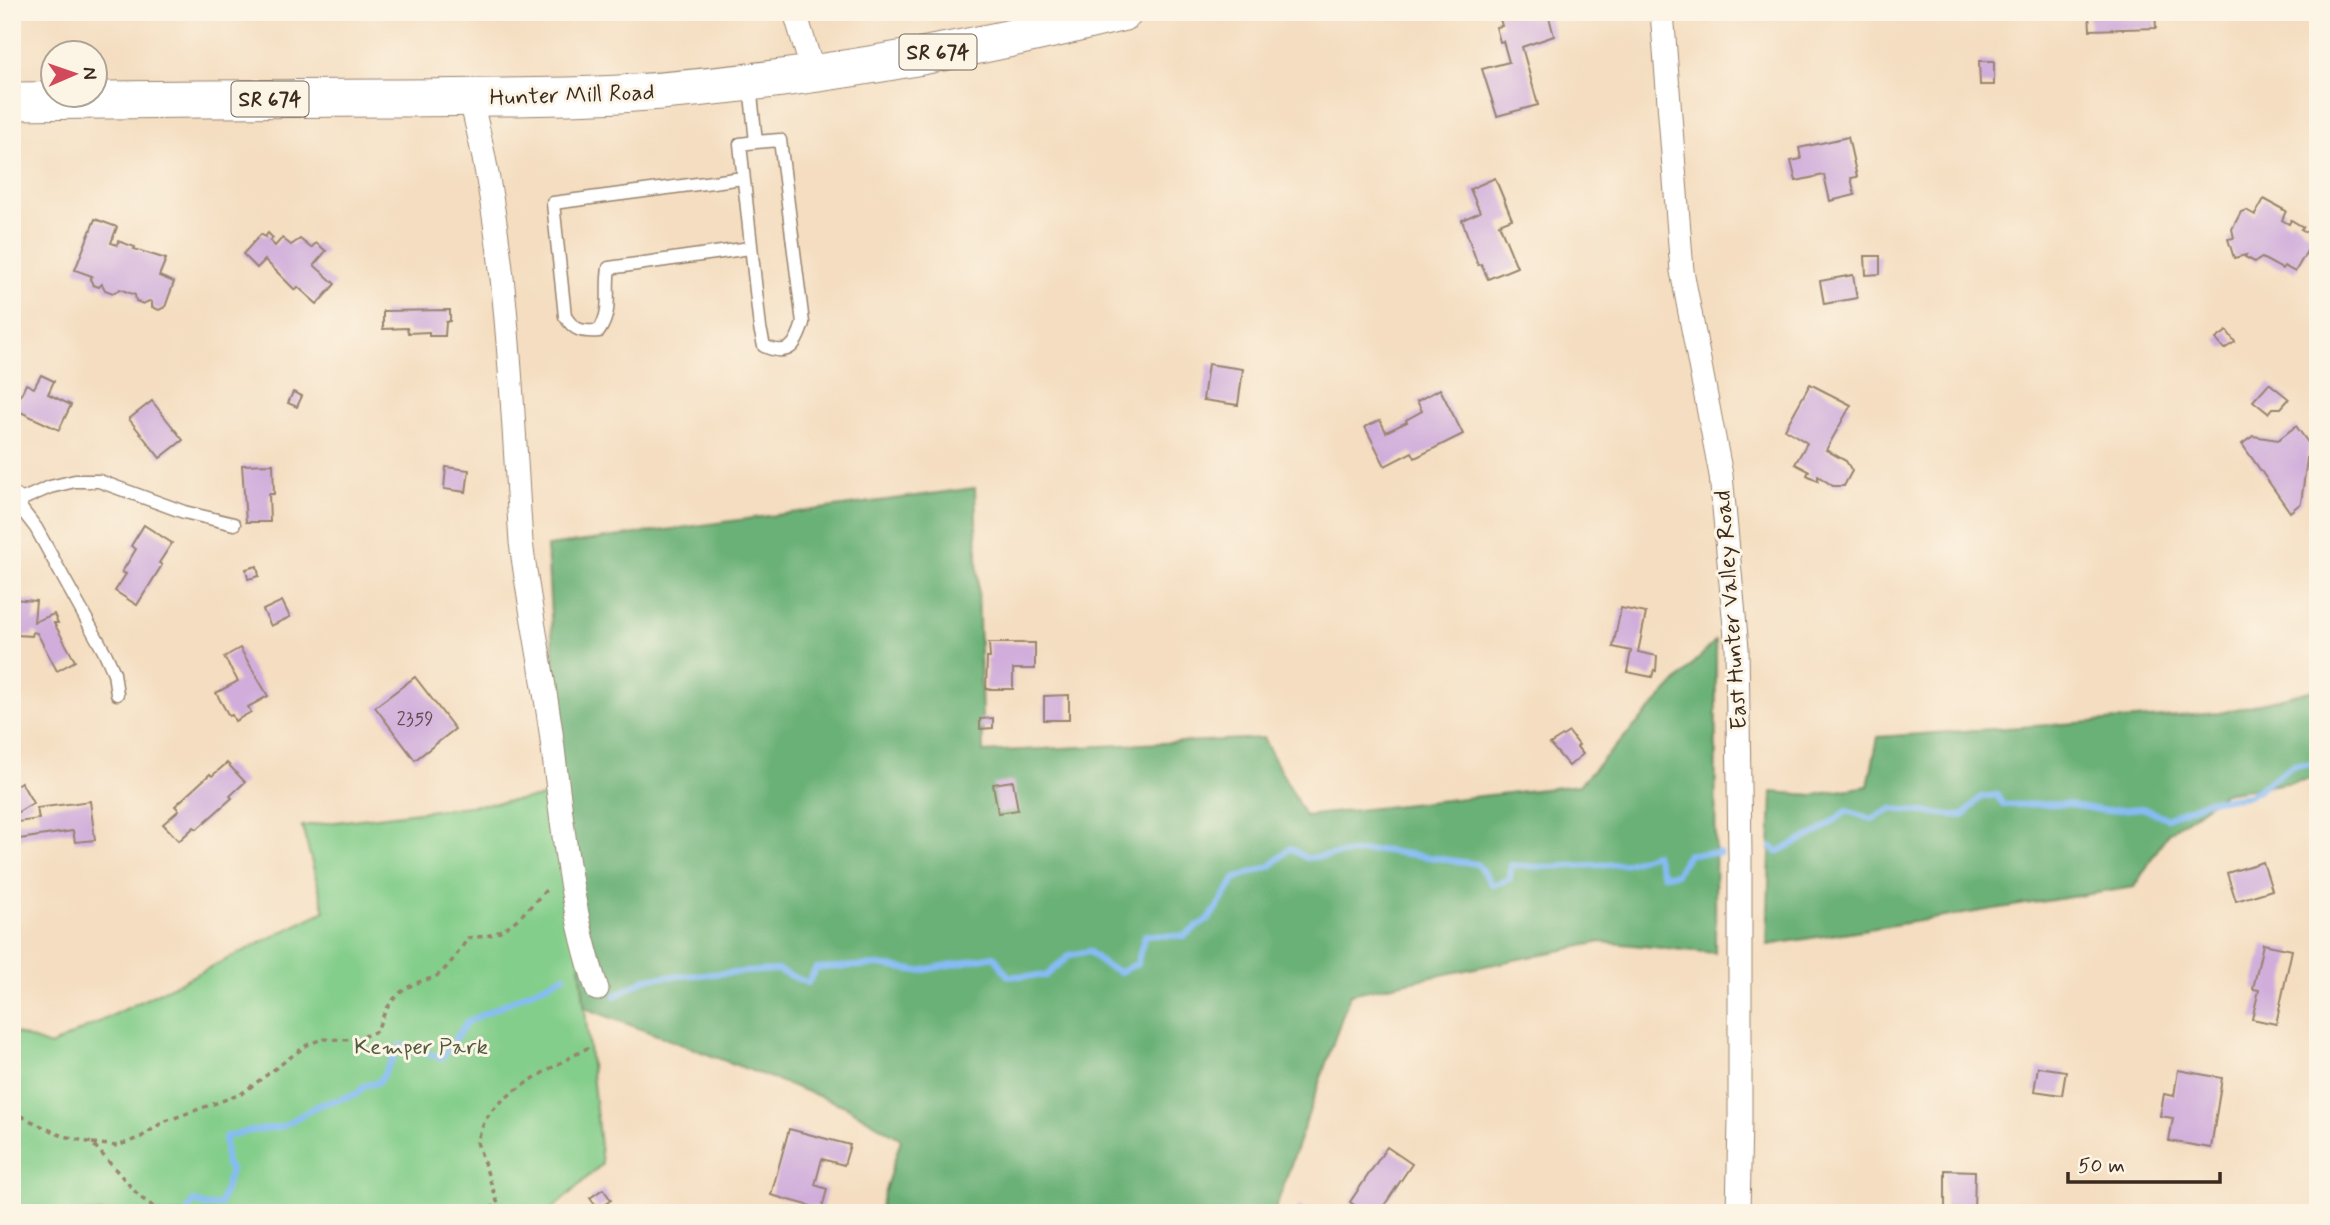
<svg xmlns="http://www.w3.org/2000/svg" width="2330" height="1225" font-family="Mynerve,sans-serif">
  <rect width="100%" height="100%" fill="#fcf5e5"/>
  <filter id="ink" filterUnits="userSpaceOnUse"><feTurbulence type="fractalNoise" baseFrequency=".0143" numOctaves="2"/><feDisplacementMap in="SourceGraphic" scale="14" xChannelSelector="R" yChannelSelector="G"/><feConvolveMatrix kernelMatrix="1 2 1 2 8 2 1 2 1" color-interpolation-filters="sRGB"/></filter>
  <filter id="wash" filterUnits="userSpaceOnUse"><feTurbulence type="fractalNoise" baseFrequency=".00686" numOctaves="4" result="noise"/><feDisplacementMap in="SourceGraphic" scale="28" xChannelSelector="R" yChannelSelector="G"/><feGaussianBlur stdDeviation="1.57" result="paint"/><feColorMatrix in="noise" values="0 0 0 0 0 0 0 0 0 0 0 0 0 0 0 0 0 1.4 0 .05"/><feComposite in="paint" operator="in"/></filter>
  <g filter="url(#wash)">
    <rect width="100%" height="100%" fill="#f4ddc0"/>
    <!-- green -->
    <polygon fill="#84ce8b" stroke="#607c54" stroke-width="2" points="561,795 602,1164 548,1213 12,1213 12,1032 50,1046 325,911 302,826"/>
    <!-- forest -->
    <g fill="#6bb177" stroke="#536e4a" stroke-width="2">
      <polygon points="975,488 983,752 1263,738 1305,816 1579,785 1716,640 1715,953 1601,942 1350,994 1274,1213 878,1213 901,1139 845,1106 585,1008 561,795 547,546"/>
      <polygon points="2318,689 2318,778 2224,793 2168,833 2134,887 1767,945 1772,792 1813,795 1868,786 1878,737 2220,713"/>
    </g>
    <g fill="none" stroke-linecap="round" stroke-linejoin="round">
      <!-- stream -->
      <g stroke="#86bbf5" stroke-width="6">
        <polyline points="1772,847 1777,852 1820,831 1847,811 1872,819 1892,809 1963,816 1981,797 1997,795 2003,805 2066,804 2106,811 2142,808 2167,818 2206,801 2249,796 2294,764 2318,764"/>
        <polyline points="615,996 648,978 777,970 808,983 816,968 879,965 919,971 994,956 1008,976 1046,976 1070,955 1089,951 1104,965 1120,972 1137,964 1145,935 1184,936 1210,918 1236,878 1271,866 1290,848 1306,858 1380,850 1477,864 1493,885 1510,879 1511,865 1541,867 1624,864 1655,854 1663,875 1676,874 1688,854 1720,853"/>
        <polyline points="12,1206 34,1213"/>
        <polyline points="187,1213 193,1201 206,1206 220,1205 231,1170 226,1165 225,1137 250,1131 281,1127 319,1105 357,1094 364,1086 379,1082 401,1045 442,1058 467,1022 564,976"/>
      </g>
    </g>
    <g id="blocks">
      <!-- building -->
      <g fill="#d0addb">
        <polygon points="1498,12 1534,12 1534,15 1548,13 1554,36 1522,47 1538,105 1497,116 1482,69 1509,62 1503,41 1500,42 1496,27 1502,26"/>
        <rect x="1916" y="12" width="22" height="3"/>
        <polygon points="2089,12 2155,12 2156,28 2090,30"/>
        <polygon points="1979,61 1994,61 1994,85 1980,85"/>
        <polygon points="1848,137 1857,177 1851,178 1855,195 1830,201 1824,175 1796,181 1791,161 1801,159 1799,148"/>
        <polygon points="1495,178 1512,219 1499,224 1517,267 1488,279 1481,264 1478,265 1462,220 1480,212 1470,189"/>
        <polygon points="2264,199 2286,211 2282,220 2289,224 2291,220 2303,227 2301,229 2315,237 2295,272 2284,266 2282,269 2262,258 2255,262 2245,257 2246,255 2234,258 2228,239 2234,238 2232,229 2241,212 2246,210 2255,215"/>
        <polygon points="95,219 117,227 111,243 117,245 118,241 135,247 134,249 166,259 159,276 174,282 165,307 159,310 152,307 152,302 149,301 143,304 136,301 135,295 120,289 113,293 105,290 102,284 99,287 93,285 90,279 92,276 75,270"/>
        <polygon points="268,233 273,238 270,241 275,246 282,238 291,245 300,239 311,248 316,243 326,251 314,265 335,284 317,304 298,287 295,290 265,260 257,268 243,254 261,234 265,237"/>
        <polygon points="1865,256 1880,256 1880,274 1866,275"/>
        <polygon points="1853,275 1857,298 1824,304 1820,281"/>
        <polygon points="450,310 450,321 446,322 445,336 429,336 429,332 408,333 407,328 383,329 383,311"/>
        <polygon points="2227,331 2235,342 2224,349 2216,339"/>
        <polygon points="1208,364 1243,369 1238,405 1203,400"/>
        <polygon points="41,375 54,381 48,394 71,405 59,430 14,409 26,384 34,388"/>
        <polygon points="2269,383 2289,399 2281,408 2272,408 2268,413 2253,401"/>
        <polygon points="1810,384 1851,405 1826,450 1846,461 1852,471 1844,486 1833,486 1818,476 1818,481 1807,475 1809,471 1795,464 1807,443 1785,429"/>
        <polygon points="1440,389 1463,434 1415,458 1412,452 1385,466 1365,427 1380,420 1386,432 1407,422 1406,420 1422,411 1417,401"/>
        <polygon points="293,392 302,396 297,407 288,403"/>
        <polygon points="152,401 183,440 160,458 129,419"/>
        <polygon points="2296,426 2309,444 2301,503 2290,512 2242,444 2253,436 2278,440"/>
        <polygon points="273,464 274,494 269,494 270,522 246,522 242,465"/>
        <polygon points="446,467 469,470 466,492 444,489"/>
        <polygon points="144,525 172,543 159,563 162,565 137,605 115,591 126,574 122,572 136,549 131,546"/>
        <polygon points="257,566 259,576 248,579 246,569"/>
        <polygon points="12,599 36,601 34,622 54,614 58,623 54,623 75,661 57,671 37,633 33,632 32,636 17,635 18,631 12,631"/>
        <polygon points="282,601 290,617 271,626 263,610"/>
        <polygon points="1621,608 1646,613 1638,652 1657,656 1656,671 1654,670 1652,677 1627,672 1631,651 1613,647"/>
        <polygon points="989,643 1035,643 1035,669 1013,669 1013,689 986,689 987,658 990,658"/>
        <polygon points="240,648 268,696 248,707 251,712 235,721 232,715 229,716 216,693 238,681 224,657"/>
        <polygon points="415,677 455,729 415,760 375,707"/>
        <polygon points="1069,695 1069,720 1044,720 1044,696"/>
        <polygon points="993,718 993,728 980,729 980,719"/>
        <polygon points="1569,732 1579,745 1577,747 1583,754 1569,766 1550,744"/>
        <polygon points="227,763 245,782 230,796 232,798 197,829 194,827 179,841 163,824 179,810 175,806 210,774 212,776"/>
        <polygon points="1013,781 1018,810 998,813 993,784"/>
        <polygon points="21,782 33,803 13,815 12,788"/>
        <polygon points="90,801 95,840 75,842 73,831 19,839 17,822 39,819 37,808"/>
        <polygon points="2263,862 2272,890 2236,901 2227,873"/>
        <polygon points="2263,944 2292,950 2276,1024 2252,1019 2259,990 2253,989"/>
        <polygon points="2038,1067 2066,1071 2062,1095 2034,1091"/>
        <polygon points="2178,1070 2222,1078 2211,1148 2169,1141 2173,1118 2160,1116 2164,1094 2174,1096"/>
        <polygon points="789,1129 850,1145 844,1165 822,1159 815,1185 827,1189 822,1209 771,1195"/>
        <polygon points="1387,1147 1412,1164 1379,1213 1366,1213 1350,1202"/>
        <polygon points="1945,1170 1975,1171 1974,1213 1945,1212"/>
        <polygon points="603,1189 611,1200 598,1209 590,1198"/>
        <polygon points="1299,1206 1306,1211 1309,1207 1318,1213 1294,1213"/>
      </g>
    </g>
  </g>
  <g filter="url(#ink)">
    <use href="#blocks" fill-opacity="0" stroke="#98846f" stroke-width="2"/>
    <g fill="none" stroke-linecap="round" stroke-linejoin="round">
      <defs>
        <g id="service">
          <path d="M750,85L756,142L780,140L803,323C796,346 789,357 764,346L760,328L740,144L756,142"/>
          <path d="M743,178L553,203L565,316C574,331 582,332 599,331C613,310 605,291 609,268L750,248"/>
          <polyline points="117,694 114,673 106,655 36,528 16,502 50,487 75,481 99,481 184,512 234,524"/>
        </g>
        <g id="minor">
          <polyline points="795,12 813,73"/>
          <polyline points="1662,12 1682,271 1721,475 1737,648 1740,854 1740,1120 1738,1213"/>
          <path d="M470,97C508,241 511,394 521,542C529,605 542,668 551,732C562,819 569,906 597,989"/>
          <polyline points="12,499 16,502"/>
        </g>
        <path id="primary" d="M12,101C138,99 263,99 389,98C466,97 543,98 620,94C789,83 960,53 1124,12"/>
      </defs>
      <!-- service casing -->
      <use href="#service" stroke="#98846f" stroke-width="15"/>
      <!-- minor casing -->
      <use href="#minor" stroke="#98846f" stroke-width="25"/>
      <!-- primary casing -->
      <use href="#primary" stroke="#98846f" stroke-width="39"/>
      <!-- path -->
      <g stroke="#98846f" stroke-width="3.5" stroke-dasharray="5 5" stroke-linecap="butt">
        <polyline points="12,1111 21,1116 12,1116"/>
        <polyline points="21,1116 60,1135 92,1143 140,1197 162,1213"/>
        <path d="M92,1143L117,1146L141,1137L163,1122L241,1094L307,1045L322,1039L354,1040L377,1031C385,1008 395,991 419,982C424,980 430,979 435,977C448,969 459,951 468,938C475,937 483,937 490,935C514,928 532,904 549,887"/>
        <path d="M481,1213L498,1204L477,1142C480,1134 483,1123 488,1116C506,1090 561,1063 589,1047"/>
      </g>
      <!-- service -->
      <use href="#service" stroke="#fff" stroke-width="12"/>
      <!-- minor -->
      <use href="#minor" stroke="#fff" stroke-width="23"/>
      <!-- primary -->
      <use href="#primary" stroke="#fff" stroke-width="37"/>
    </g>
  </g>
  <g text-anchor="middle" stroke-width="6" stroke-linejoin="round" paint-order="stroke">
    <!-- number labels -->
    <g font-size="19" fill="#604b4d">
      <text x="415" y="725">2359</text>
    </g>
    <!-- shield labels -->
    <g fill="#fcf5e5" stroke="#75675a" stroke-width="2">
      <rect x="899.5" y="34.5" width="77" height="35" rx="5"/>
      <rect x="231.5" y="81.5" width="77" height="35" rx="5"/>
    </g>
    <g font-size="21" font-weight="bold" fill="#3b2a1e">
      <text x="938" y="59">SR 674</text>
      <text x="270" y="106">SR 674</text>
    </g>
    <!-- street labels -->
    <g font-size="23" fill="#3b2a1e" stroke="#fcf5e5">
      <text transform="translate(572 94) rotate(-2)" y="8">Hunter Mill Road</text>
      <text transform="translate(1730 610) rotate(-94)" y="8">East Hunter Valley Road</text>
    </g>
    <!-- park labels -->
    <g font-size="23" fill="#515b3f" stroke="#fcf5e5">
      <text x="421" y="1054">Kemper Park</text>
    </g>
  </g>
  <!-- margin -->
  <rect width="2330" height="1225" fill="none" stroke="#fcf5e5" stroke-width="42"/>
  <!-- north arrow -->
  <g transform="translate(74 74) rotate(88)"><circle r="33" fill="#fcf5e5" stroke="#afa495" stroke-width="2"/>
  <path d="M0-5L12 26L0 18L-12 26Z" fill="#d1495b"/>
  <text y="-10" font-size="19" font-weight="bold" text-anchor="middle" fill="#3b2a1e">N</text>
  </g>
  <!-- scale -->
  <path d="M2068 1172v10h152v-10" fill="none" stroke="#3b2a1e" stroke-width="3.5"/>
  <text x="2078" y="1172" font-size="21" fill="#3b2a1e" stroke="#fcf5e5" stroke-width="5" paint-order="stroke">50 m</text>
</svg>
